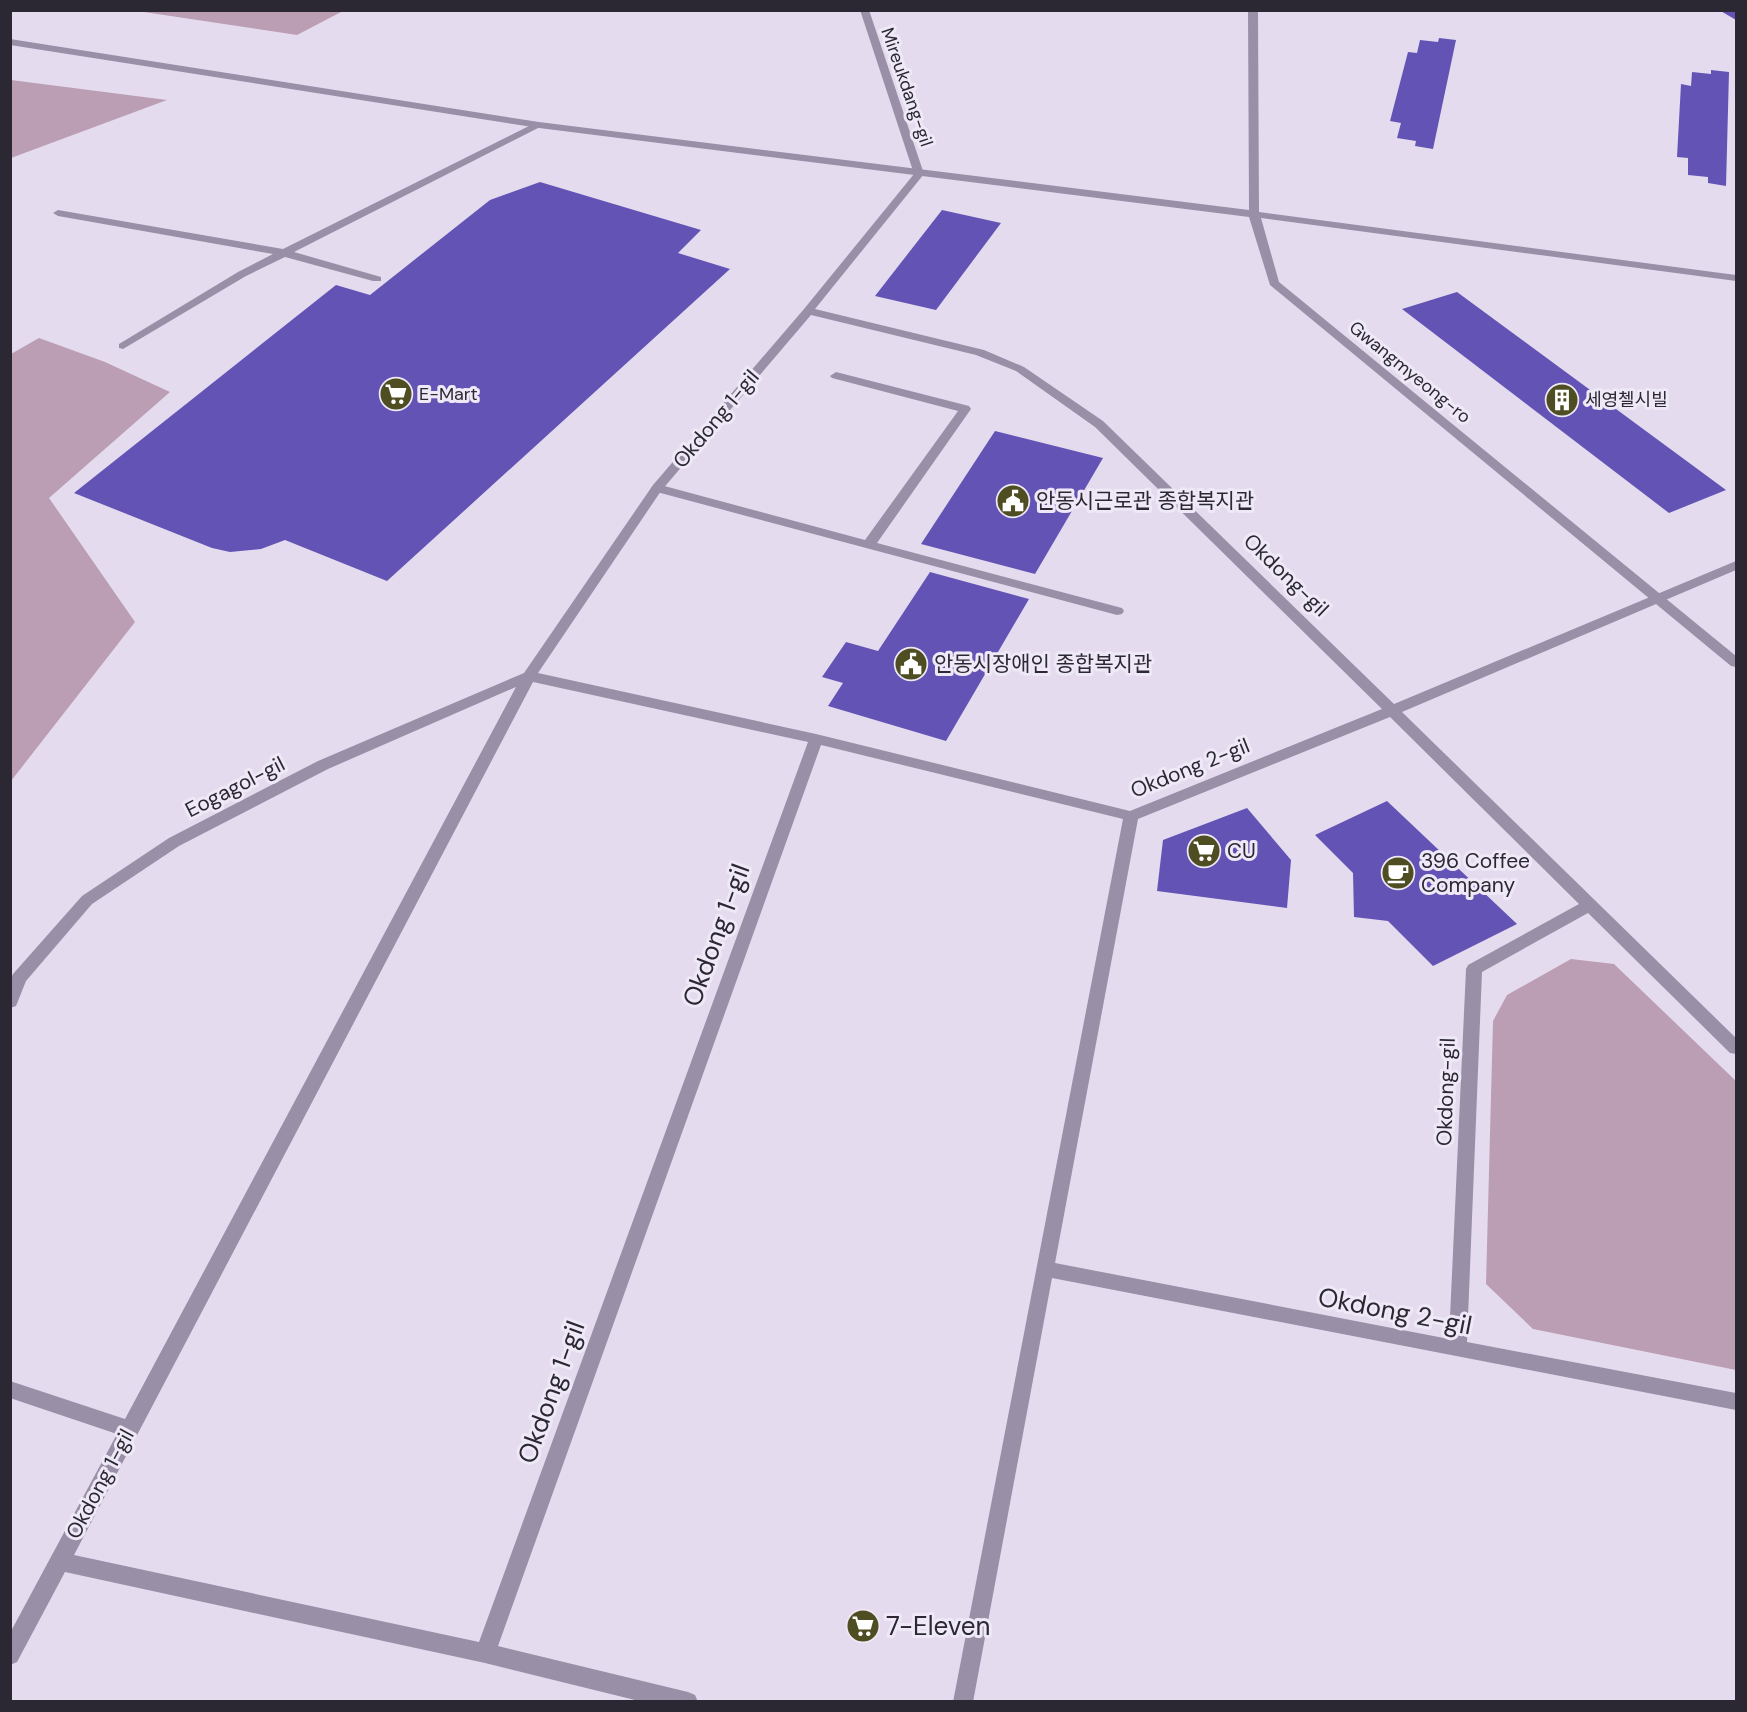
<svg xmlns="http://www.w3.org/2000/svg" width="1747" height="1712" font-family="'DM Sans','Noto Sans KR',sans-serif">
  <rect width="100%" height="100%" fill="#e4dcee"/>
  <!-- green -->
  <g fill="#bb9eb4">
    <polygon points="137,11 343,11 297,35"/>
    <polygon points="11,80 167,100 11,158"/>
    <polygon points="39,338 105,362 170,392 49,498 135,622 11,781 11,354"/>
    <polygon points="1571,959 1614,964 1736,1081 1736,1370 1533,1329 1486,1284 1493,1021 1507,995"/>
  </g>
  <!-- building -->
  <g fill="#6353b5">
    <polygon points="1719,10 1736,10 1736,20"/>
    <polygon points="1439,38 1456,40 1433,149 1415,146 1416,141 1397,138 1401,123 1390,121 1408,52 1417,53 1420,40 1438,42"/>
    <polygon points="1711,70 1729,72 1726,186 1708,183 1708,177 1688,175 1688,158 1677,157 1681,84 1691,86 1692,72 1711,74"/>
    <polygon points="540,182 701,230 678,253 730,269 387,581 285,540 261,549 230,552 212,548 74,493 336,285 370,295 490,200"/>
    <polygon points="942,210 1001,223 936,310 875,296"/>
    <polygon points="1457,292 1726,490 1669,513 1402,309"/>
    <polygon points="995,431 1103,458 1035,574 921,544"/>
    <polygon points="930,572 1029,599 946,741 828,706 843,683 822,677 846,642 878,651"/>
    <polygon points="1387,801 1517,924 1433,966 1388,921 1354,917 1353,873 1315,835"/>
    <polygon points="1247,808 1291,860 1287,908 1157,891 1163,840"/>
  </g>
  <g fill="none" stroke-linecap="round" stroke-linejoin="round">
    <!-- service -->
    <g fill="#9990a8" fill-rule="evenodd">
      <polygon points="535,123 544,125 294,252 381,277 381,281 373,281 285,257 246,276 123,349 119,348 119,344 238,272 273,254 58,216 53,213 58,210 283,249"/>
      <polygon points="836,372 969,406 971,409 877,543 1122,608 1124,611 1122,614 1117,615 653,491 651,488 657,484 865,540 958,411 832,378 830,376"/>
    </g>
    <!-- minor -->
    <path fill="#9990a8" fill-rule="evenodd" d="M860,10H869L924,174L815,309L984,350L1024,367L1103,421L1394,704L1736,561V570L1402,712L1736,1038V1054L1730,1053L1588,913L1482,972L1467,1342L1736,1393V1410L1052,1278L973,1702H953L1123,819L821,745L498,1646L688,1692L695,1695L698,1702H643L485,1663L65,1572L17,1662L10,1665V1633L117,1434L10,1398V1381L125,1419L516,687L328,769L179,846L92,904L26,981L16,1006L10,1008V980L13,974L82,896L169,838L318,761L524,673L653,485L804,309L914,174ZM811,315L976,355L1016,371L1095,427L1382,709L1130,811L816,734L538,673L661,491ZM533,682L808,742L479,1642L74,1555ZM1390,717L1579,904L1468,965L1466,969L1449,1339L1055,1263L1138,819Z"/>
    <!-- tertiary -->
    <polygon fill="#9990a8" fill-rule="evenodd" points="1248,10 1258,10 1259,212 1736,275 1736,281 1261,218 1279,282 1736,656 1736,667 1731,666 1270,285 1249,217 539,128 10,45 10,39 539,122 1249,210"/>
  </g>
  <!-- icons -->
  <defs>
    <symbol id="supermarket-disc" viewBox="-11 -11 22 22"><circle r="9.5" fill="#4f4e23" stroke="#eee8f7"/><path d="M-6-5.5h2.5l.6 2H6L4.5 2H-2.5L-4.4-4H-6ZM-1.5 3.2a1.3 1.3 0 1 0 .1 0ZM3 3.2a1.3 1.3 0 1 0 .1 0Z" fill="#fff"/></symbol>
    <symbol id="building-disc" viewBox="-11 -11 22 22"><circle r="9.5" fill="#4f4e23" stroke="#eee8f7"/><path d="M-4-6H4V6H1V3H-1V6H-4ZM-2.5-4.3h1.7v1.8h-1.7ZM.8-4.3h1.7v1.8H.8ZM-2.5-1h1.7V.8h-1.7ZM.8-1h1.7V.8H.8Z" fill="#fff"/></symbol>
    <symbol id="civic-disc" viewBox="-11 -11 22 22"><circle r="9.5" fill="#4f4e23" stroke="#eee8f7"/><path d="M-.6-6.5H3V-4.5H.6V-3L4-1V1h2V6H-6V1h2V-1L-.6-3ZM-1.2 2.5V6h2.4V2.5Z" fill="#fff"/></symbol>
    <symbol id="cafe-disc" viewBox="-11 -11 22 22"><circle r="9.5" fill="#4f4e23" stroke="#eee8f7"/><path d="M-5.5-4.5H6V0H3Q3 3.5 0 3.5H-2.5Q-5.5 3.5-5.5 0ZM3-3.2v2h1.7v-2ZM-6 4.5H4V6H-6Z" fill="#fff"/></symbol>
  </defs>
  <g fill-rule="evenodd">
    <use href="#supermarket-disc" x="377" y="375" width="38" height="38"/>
    <use href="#building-disc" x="1543" y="381" width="38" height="38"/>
    <use href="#civic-disc" x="994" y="482" width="38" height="38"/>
    <use href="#civic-disc" x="892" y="645" width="38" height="38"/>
    <use href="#supermarket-disc" x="1185" y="832" width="38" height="38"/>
    <use href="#cafe-disc" x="1379" y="854" width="38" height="38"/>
    <use href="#supermarket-disc" x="844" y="1607" width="38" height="38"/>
  </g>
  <g text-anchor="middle" stroke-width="6" stroke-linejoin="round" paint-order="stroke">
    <!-- far-street labels -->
    <g font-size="18" fill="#2b2833" stroke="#eee8f7">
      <text transform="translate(907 87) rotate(71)" y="6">Mireukdang-gil</text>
      <text transform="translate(1410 372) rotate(39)" y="6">Gwangmyeong-ro</text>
    </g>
    <!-- far-poi labels -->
    <g font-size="18" fill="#2b2833" stroke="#eee8f7" text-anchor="start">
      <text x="419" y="400">E-Mart</text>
      <text x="1585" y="406">세영첼시빌</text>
    </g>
    <!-- street labels -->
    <g font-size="21" fill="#2b2833" stroke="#eee8f7">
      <text transform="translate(716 419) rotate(-50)" y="7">Okdong 1-gil</text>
      <text transform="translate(1286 575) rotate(44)" y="7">Okdong-gil</text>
      <text transform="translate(1190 768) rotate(-22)" y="7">Okdong 2-gil</text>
      <text transform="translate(235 787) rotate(-27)" y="7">Eogagol-gil</text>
      <text transform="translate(1446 1092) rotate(-88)" y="7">Okdong-gil</text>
      <text transform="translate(100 1484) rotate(-62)" y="7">Okdong 1-gil</text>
    </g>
    <!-- poi labels -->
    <g font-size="21" fill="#2b2833" stroke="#eee8f7" text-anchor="start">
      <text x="1036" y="508">안동시근로관 종합복지관</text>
      <text x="934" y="671">안동시장애인 종합복지관</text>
      <text x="1227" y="858">CU</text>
      <text x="1421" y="868">396 Coffee<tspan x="1421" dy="24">Company</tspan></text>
    </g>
    <!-- near-street labels -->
    <g font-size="26" fill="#2b2833" stroke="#eee8f7">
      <text transform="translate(716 935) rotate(-70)" y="9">Okdong 1-gil</text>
      <text transform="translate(1395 1311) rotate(11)" y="9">Okdong 2-gil</text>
      <text transform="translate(551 1392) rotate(-70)" y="9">Okdong 1-gil</text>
    </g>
    <!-- near-poi labels -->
    <g font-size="26" fill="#2b2833" stroke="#eee8f7" text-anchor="start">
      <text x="886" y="1635">7-Eleven</text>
    </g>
  </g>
  <!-- border -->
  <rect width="1747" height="1712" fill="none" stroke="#2b2833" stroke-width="24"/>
</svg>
